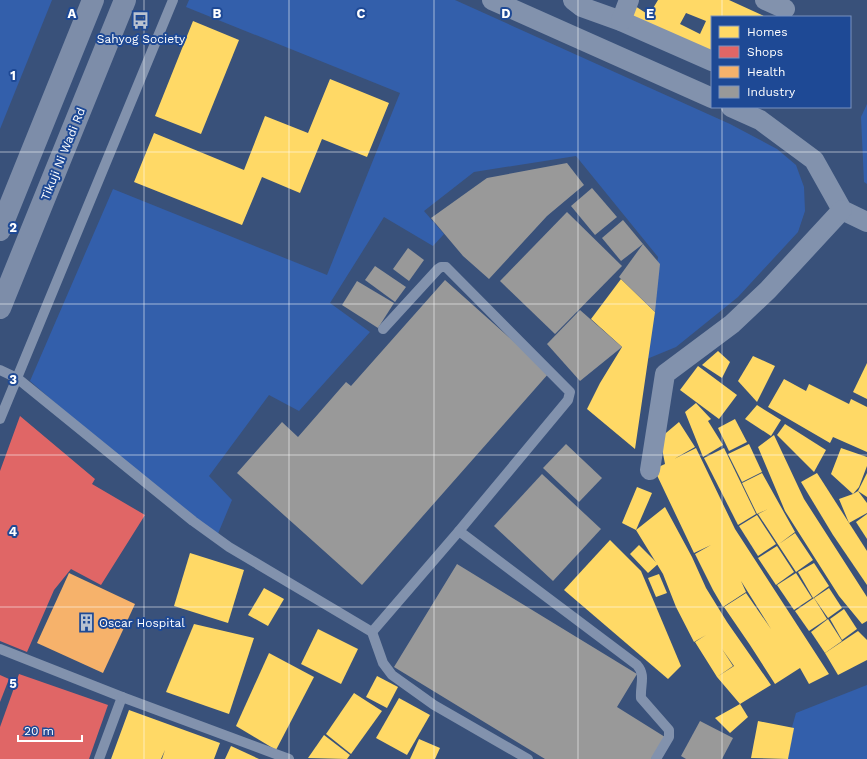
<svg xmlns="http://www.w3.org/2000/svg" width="867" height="759" font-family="'Work Sans',sans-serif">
  <rect width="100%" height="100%" fill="#39517a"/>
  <!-- green -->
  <g fill="#335fab">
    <polygon points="0,0 52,0 0,129"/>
    <polygon points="189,0 455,0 730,124 777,149 796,165 804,187 805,211 798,232 738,297 676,347 642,361 658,257 576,156 474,172 424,211 444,234 433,246 384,217 330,303 370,332 299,411 269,395 209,476 232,500 217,536 179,511 30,381 113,189 327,275 400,93 186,7"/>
    <polygon points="867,104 867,184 864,182 861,117"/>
    <polygon points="867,685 867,759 783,759 796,713"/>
  </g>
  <!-- homes -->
  <g fill="#ffd966" fill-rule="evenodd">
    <path d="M658,0H729L766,17H712V52L630,19L635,6L649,15ZM686,13L706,21L700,34L680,24Z"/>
    <polygon points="193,21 239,40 201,134 155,116"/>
    <polygon points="330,79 389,103 367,157 322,139 300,193 262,177 242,225 134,182 154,133 244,170 265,116 308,133"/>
    <polygon points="621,279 655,312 635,449 587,409 600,383 622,347 591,319"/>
    <polygon points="718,351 730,362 722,378 702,365"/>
    <polygon points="753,356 775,366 757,402 738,381"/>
    <polygon points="867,363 867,399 853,392"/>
    <polygon points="698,366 737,395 719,419 680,390"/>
    <polygon points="784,379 806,391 809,384 849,404 851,399 867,407 867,452 833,437 830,443 768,407"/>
    <polygon points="696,403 711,419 708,421 723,445 703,457 685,412"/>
    <polygon points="757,405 781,420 771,436 745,419"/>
    <polygon points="735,419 747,442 729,451 718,428"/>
    <polygon points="679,422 695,447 674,459 696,448 735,529 829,674 809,684 800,668 775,684 750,645 759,639 750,645 724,607 746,593 771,629 741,581 746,592 723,607 713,590 695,554 711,545 694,553 654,469 665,464 660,438"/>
    <polygon points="785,424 826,450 814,472 777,435"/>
    <polygon points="774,435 804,499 867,597 867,621 862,624 839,596 785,511 758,447"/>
    <polygon points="749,444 762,472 742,482 728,454"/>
    <polygon points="724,448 756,514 738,525 704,458"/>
    <polygon points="841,448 867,457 867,466 859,487 853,494 858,491 867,473 867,497 858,491 867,503 867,513 849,523 839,499 853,494 831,474"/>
    <polygon points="762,473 795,532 779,544 795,533 813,560 796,572 758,514 768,509 757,514 742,483"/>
    <polygon points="817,473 867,551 867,585 833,535 801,482"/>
    <polygon points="637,487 652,493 636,530 622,523"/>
    <polygon points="665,507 692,557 706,588 727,622 771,685 740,704 717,677 734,666 722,649 733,666 717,677 695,642 706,635 694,642 676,607 663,574 636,530"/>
    <polygon points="867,514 867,539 856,522"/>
    <polygon points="757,515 776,544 758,556 739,526"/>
    <polygon points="610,540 641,571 681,666 668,679 564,590"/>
    <polygon points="639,545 658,564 648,573 630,554"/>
    <polygon points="777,546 794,572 776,585 758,558"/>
    <polygon points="190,553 244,570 228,623 174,606"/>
    <polygon points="814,563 829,586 813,598 798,572"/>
    <polygon points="796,573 812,598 794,610 777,585"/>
    <polygon points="659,574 667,593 656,597 648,578"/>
    <polygon points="264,588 284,599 268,626 248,615"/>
    <polygon points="829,588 842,608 828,618 814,598"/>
    <polygon points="814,598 827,619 809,631 795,611"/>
    <polygon points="844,609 857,629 842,640 830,619"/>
    <polygon points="828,619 842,641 825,653 811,632"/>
    <polygon points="194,624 254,638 229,714 166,692"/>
    <polygon points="318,629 358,649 341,684 301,664"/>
    <polygon points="858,631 867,640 867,660 838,675 825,653"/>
    <polygon points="269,653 314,677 276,750 236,726"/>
    <polygon points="377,676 398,687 387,708 366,697"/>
    <polygon points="354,693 382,711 351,754 326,734"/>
    <polygon points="399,698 430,715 407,755 376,738"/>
    <polygon points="740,704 748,717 730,733 715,718"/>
    <polygon points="129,710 220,743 214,759 162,759 165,750 161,759 111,759"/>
    <polygon points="758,721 794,728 788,759 751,758"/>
    <polygon points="324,735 350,755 347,759 308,758"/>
    <polygon points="419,739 440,748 435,759 410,759"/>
    <polygon points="231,746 259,759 225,759"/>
  </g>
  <!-- shops -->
  <g fill="#e06666">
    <polygon points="20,416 95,479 92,484 145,515 101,585 71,569 54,590 27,652 0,641 0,471"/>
    <polygon points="19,674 108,705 89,759 0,759 0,727"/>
    <polygon points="0,675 9,679 0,702"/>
  </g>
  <!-- health -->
  <polygon fill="#f6b26b" points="69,573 135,604 103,673 37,643"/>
  <!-- industry -->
  <g fill="#999">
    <polygon points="567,163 584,185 547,216 489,279 463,256 431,218 487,178"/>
    <polygon points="592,188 617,217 595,235 571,206"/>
    <polygon points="567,212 622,266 555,334 500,281"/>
    <polygon points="623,220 643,244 621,261 602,238"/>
    <polygon points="643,244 660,264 655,312 619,277"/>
    <polygon points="408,248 424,260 409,281 393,269"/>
    <polygon points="375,266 406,287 395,302 365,280"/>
    <polygon points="445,280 549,373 362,585 237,473 282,422 298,437 346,382 351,386"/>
    <polygon points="357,281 394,303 378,328 342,305"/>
    <polygon points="580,310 622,347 580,381 547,344"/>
    <polygon points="566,444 602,478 579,502 543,468"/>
    <polygon points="542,474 601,529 553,581 494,526"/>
    <polygon points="457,564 637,674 617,707 665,737 651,759 545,759 394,667"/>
    <polygon points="700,721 733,738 722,759 686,759 681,756"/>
  </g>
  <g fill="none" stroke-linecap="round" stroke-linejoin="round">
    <!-- service -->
    <g stroke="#8292ad" stroke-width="10">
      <polyline points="0,370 17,378 193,521 229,547 372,632 459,531 568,400 570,392 446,267 441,267 438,269 383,329"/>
      <polyline points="0,419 173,0"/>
      <path d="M459,531L637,665C646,675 640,685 641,698L669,730V737L656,759"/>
      <polyline points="372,632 383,663 392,675 434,705 528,759"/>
      <polyline points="0,649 122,697 99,759"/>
      <polyline points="122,697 289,759"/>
    </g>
    <!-- minor -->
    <g stroke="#8292ad" stroke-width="20">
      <polyline points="492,0 712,98"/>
      <polyline points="573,0 582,7 621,21 712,61"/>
      <polyline points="765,0 785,9"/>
      <polyline points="621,21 629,0"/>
      <polyline points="731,107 760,120 814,160 842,210 867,222"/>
      <polyline points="650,470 665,374 732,324 768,290 842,210"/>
    </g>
    <!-- secondary -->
    <g stroke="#7d8da9" stroke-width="22">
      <polyline points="0,230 93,0"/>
      <polyline points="0,308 125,0"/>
    </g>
  </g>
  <!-- grid -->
  <path fill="none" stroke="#fff" stroke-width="1" stroke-opacity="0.55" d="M144,0V759M289,0V759M434,0V759M578,0V759M722,0V17M722,107V759M0,152H867M0,304H867M0,455H867M0,607H867"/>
  <!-- icons -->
  <defs>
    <symbol id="bus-bare" viewBox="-9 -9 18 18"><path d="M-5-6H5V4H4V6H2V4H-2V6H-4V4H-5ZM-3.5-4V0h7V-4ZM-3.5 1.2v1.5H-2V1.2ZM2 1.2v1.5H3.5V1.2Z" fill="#bac2d0" stroke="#1e4995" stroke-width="2.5" paint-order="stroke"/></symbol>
    <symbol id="building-bare" viewBox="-9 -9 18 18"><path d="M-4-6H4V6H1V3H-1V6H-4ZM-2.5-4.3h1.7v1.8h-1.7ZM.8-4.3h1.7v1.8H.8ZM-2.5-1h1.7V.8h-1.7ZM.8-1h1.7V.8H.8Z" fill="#bac2d0" stroke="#1e4995" stroke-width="2.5" paint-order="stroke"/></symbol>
  </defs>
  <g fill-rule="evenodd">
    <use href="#bus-bare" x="128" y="8" width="25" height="25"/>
    <use href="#building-bare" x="74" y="610" width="25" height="25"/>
  </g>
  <g text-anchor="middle" stroke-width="4" stroke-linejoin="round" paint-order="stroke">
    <!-- poi labels -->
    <g font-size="12" fill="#fff" stroke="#1e4995">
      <text x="141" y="43">Sahyog Society</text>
      <text x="99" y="627" text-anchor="start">Oscar Hospital</text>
    </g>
    <!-- street labels -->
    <g font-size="12" fill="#fff" stroke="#1e4995">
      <text transform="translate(63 154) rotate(-68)" y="4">Tikuji Ni Wadi Rd</text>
    </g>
  </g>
  <g font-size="13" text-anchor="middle" font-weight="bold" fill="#fff" stroke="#1e4995" stroke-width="4" stroke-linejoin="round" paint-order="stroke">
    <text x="72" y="18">A</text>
    <text x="217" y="18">B</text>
    <text x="361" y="18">C</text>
    <text x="506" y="18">D</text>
    <text x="650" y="18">E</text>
    <text x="13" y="80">1</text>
    <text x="13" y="232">2</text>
    <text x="13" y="384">3</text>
    <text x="13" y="536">4</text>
    <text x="13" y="688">5</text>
  </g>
  <!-- legend -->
  <rect x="711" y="16" width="140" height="92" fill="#1e4995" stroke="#7892bf"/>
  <rect x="719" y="26" width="20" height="12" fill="#ffd966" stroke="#7892bf"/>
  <text x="747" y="36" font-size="12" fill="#ffffff">Homes</text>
  <rect x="719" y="46" width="20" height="12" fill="#e06666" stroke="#7892bf"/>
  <text x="747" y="56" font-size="12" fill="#ffffff">Shops</text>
  <rect x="719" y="66" width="20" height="12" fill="#f6b26b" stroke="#7892bf"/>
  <text x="747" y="76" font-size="12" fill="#ffffff">Health</text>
  <rect x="719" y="86" width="20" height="12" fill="#999999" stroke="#7892bf"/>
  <text x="747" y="96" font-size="12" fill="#ffffff">Industry</text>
  <!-- scale -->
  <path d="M18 735v6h64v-6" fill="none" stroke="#ffffff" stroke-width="2"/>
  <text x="24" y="735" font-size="12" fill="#ffffff" stroke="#1e4995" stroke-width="3" paint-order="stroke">20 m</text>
</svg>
